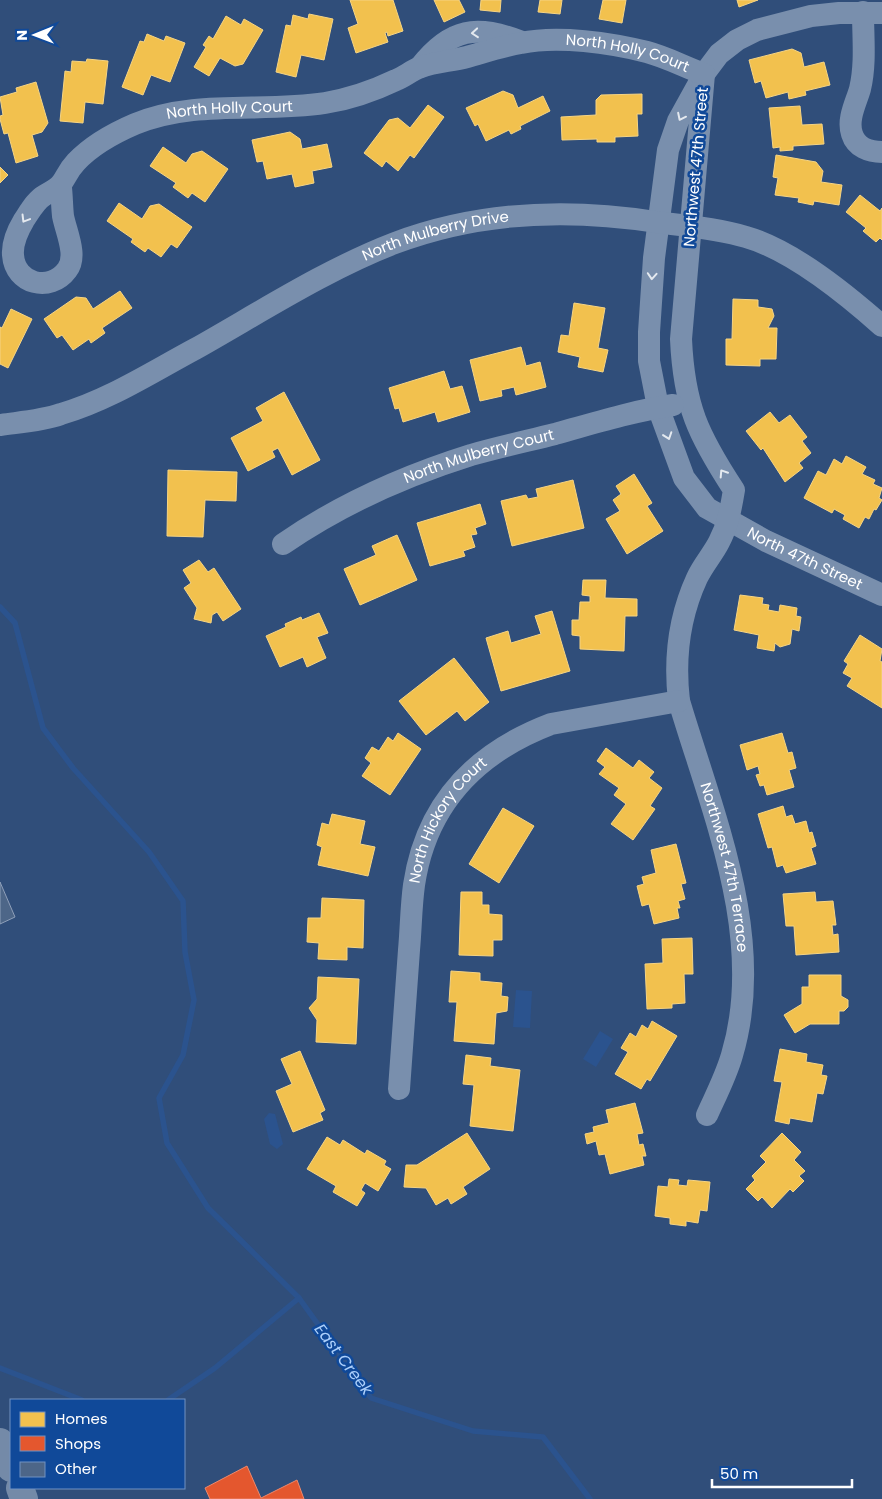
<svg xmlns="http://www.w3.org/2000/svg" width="882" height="1499" font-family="Poppins,sans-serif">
  <rect width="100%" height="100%" fill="#304e7a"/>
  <!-- water -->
  <g fill="#2b538e">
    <polygon points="516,990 532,991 530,1028 513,1027"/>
    <polygon points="600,1031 613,1039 596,1067 583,1059"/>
    <polygon points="269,1113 275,1114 283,1144 277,1149 270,1144 264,1119"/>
  </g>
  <!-- homes -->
  <g fill="#f2c14e" stroke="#f6d483">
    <polygon points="350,0 393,0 403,31 388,36 387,32 385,33 388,42 356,53 348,28 358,24"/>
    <polygon points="434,0 459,0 465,12 444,22"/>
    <polygon points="481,0 501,0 500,12 480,10"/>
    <polygon points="540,0 562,0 560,14 538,12"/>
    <polygon points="603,0 626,0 622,23 599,19"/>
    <polygon points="737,0 758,0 739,7"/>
    <polygon points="309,14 333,19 324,60 301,55 296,77 276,72 286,25 291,26 293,15 308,19"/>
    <polygon points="226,16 241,25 244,19 263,30 243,64 235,66 220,58 209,76 194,67 206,47 203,45 209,36 213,39"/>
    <polygon points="147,34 164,41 166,36 185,43 170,82 151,75 143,95 122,87 140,41 144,42"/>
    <polygon points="792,49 801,53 804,67 824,62 830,85 805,91 806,95 789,99 788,92 766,98 761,81 755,83 749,60"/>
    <polygon points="87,59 108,61 103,104 85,102 83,123 60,121 65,71 71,72 72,61 86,62"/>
    <polygon points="36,82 48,123 42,132 32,135 38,156 16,163 8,133 4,134 0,119 0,116 3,115 0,97 17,92 16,88"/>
    <polygon points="503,91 513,95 518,108 543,96 550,111 520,126 521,129 511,134 509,130 486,141 478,124 475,126 466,108"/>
    <polygon points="642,94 642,114 637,114 638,136 615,137 615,142 597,142 597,139 562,140 561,117 596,115 596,100 601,95"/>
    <polygon points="428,105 444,117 414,158 410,155 398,171 386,161 382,167 364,153 389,120 398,118 410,128"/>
    <polygon points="800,106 802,125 822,124 824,144 793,146 793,150 780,151 780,147 773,148 769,108"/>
    <polygon points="290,132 300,139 302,149 327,144 332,167 312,171 314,183 295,187 292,174 267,179 263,161 257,162 252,140"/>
    <polygon points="163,147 186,163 192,154 202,151 228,169 205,202 192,193 188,198 173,187 176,183 150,166"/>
    <polygon points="776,155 816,162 823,171 821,182 842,185 839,205 814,201 813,205 798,202 799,198 775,195 778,178 773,177"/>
    <polygon points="0,167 8,175 0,183"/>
    <polygon points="860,195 880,211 882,208 882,240 880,238 876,242 863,231 866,228 846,212"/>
    <polygon points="119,203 142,219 150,206 159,204 192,227 177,248 171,244 161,257 148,248 145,252 131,242 133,239 107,221"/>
    <polygon points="120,291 132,308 102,328 105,333 91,343 89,339 73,350 62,335 57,338 44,319 76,297 86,298 93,309"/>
    <polygon points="733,299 758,300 758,307 772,309 774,316 768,328 777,328 776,359 760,359 760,366 726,365 726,339 732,339"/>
    <polygon points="574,303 605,308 598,348 608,350 603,372 578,367 580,357 558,352 561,335 569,336"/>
    <polygon points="11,309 32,319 8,368 0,364 0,327 2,328"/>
    <polygon points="521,347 526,366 540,362 546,387 516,395 514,387 501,390 502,396 480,401 470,360"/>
    <polygon points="444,371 450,389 462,386 470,412 438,422 435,412 403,422 399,408 395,409 389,388"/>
    <polygon points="284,392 320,460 292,475 278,448 272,451 275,457 248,471 231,438 263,421 256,408"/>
    <polygon points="770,412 779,423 790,415 807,437 802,441 811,453 799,463 803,468 785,482 763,448 761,450 746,431"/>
    <polygon points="846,456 866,467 862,474 875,480 873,484 882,488 879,498 882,500 876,510 874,509 869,519 865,517 859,528 843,519 845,515 834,509 832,513 804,498 818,471 826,475 834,459 842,464"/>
    <polygon points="168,470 237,472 236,501 205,500 203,537 167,536"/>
    <polygon points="634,474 652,503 647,506 663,531 627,554 606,519 620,511 613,500 621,494 616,486"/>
    <polygon points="573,480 584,528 512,546 501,501 526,495 528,499 538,497 536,489"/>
    <polygon points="480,504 486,524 475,528 477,534 471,535 475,547 463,551 465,556 430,566 417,523"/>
    <polygon points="397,535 417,580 360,605 344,569 376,555 372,546"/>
    <polygon points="199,560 208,572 214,568 241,609 223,621 217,612 212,615 211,623 194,619 197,608 184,588 191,583 183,570"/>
    <polygon points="583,580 606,580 605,598 637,599 637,616 625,616 624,651 580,649 580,636 572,635 572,620 579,620 580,602 590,602 590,596 582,595"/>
    <polygon points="740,595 763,598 762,604 769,605 768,610 779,612 780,605 797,608 796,616 801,617 799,631 792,629 790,644 780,647 775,643 774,651 757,648 759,635 734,630"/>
    <polygon points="552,611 570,671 501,691 486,638 508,631 511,643 541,634 535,616"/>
    <polygon points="319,613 328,633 317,637 326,658 307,667 303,657 280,667 266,636 286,627 285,624 301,617 302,620"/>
    <polygon points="860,635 882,649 880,661 882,662 882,708 847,686 852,678 843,673 848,664 844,661"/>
    <polygon points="454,658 489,702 465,721 457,711 426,735 399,701"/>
    <polygon points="398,733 421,749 390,795 362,776 371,763 365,758 372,747 379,751 388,737 393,741"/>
    <polygon points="782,733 788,753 792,752 796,768 789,770 794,787 767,795 764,785 760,786 756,775 760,774 758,766 747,770 740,745"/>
    <polygon points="606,748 633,768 639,760 654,772 649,778 662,788 650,806 655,809 633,840 611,824 626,804 614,795 619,788 599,774 605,767 597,761"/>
    <polygon points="783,806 786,817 792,815 795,824 806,821 809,833 812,832 816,846 811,848 816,864 786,873 783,865 777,867 772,847 768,848 758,814"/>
    <polygon points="503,808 534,826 499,883 469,864"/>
    <polygon points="332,814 365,821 360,844 375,847 368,876 318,865 322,847 317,845 322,823 329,825"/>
    <polygon points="676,844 686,883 681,884 685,899 678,901 680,908 677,908 679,918 654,924 649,904 642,906 637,886 644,884 642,877 656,873 651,850"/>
    <polygon points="461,892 482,892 482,905 489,905 489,914 502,915 502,940 493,940 493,956 459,955"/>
    <polygon points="815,892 816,902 833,901 836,925 832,925 833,935 838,934 839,952 796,955 794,926 786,926 783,894"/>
    <polygon points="322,898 364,900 363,948 347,947 347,960 318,959 319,943 307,942 308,918 321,918"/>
    <polygon points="692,938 693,974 684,974 685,1003 672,1004 672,1008 647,1009 645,964 663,963 662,939"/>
    <polygon points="451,971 480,973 480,981 502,983 501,996 508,997 507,1011 496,1013 494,1044 454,1041 457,1002 449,1002"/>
    <polygon points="809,975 841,975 841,996 848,1000 848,1007 844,1011 839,1011 839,1024 810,1024 795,1033 784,1015 802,1004 802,987 809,987"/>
    <polygon points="318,977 359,979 356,1044 316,1042 317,1020 309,1008 317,999"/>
    <polygon points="652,1021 677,1036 650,1081 647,1079 641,1089 615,1074 628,1052 621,1048 630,1033 636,1037 642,1025 648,1029"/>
    <polygon points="780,1049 807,1054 806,1062 823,1065 821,1075 827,1076 823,1094 817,1093 812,1122 790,1118 789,1124 775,1121 782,1082 774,1081"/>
    <polygon points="300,1051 325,1110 320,1113 323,1120 293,1132 276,1091 292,1084 281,1059"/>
    <polygon points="466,1055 491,1058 490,1066 520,1070 513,1131 470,1126 474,1085 463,1084"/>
    <polygon points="635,1103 643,1133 637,1134 639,1145 643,1144 646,1156 642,1156 644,1165 610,1174 605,1154 599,1155 596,1141 587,1144 585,1134 594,1132 593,1127 609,1123 606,1110"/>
    <polygon points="467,1133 490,1169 463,1187 467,1194 451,1204 448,1198 436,1205 426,1188 404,1187 406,1165 417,1165"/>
    <polygon points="782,1133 801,1152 794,1160 805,1171 799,1176 804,1181 793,1192 790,1189 772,1208 762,1197 758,1201 746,1189 755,1180 752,1176 766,1162 760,1156"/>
    <polygon points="327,1137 340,1145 343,1140 365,1154 367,1150 386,1161 384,1165 391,1169 378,1191 365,1183 361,1190 365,1193 357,1206 333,1192 336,1186 307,1169"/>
    <polygon points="669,1179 679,1180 678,1185 687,1186 688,1180 710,1182 707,1211 700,1210 698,1223 686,1221 686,1226 670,1224 670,1218 655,1216 658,1186 668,1187"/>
  </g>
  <!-- shops -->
  <polygon fill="#e4572e" stroke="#ec896d" points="247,1466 261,1498 297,1480 304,1499 210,1499 205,1488"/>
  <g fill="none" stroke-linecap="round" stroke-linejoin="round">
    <!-- stream -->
    <g stroke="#2b538e" stroke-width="5.5">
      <polyline points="0,607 15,623 43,728 73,768 149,852 183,901 185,952 194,1000 183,1055 159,1098 167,1143 208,1208 299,1298"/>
      <polyline points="0,1368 82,1400"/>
      <polyline points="168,1400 215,1368 299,1298 371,1398 473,1431 543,1437 590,1499"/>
    </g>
  </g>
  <!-- building -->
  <polygon fill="#4d6688" stroke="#8e9fb9" points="0,882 15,917 0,924"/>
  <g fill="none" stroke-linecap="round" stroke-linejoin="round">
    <!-- minor -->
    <g stroke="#798fad" stroke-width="22">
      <path d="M863,12C863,37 866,64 860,89C856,103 847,119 852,134C856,147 869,152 882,152"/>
      <path id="s1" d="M882,13H839L811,16L757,30L737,40L719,54L704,74L678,121L668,150L654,258L649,332V361L658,407L684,478L707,508L766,541L882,595"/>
      <path d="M420,67C450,28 477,24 522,42"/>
      <path id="s2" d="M704,74L681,339C684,406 698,435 734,490C731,508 728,525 719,542C713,554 703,565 697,578C679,617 674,658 679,701C712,812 767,938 732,1055C726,1076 716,1095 707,1115"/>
      <path id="s3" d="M61,188C62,197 62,207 63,216C66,232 78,256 67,270C50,293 15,284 13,255C12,243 18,230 24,220C30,211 36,200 45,195C69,183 61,178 76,162C92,145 114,133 135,124C196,99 261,113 325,103C350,99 373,91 396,80C404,77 412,70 421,67C435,62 452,61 467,57C485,52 503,46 521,43C558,35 611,43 647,52C666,57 685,67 704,74"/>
      <path id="s4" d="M0,425C21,422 41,421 61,414C109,400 152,372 195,349C259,313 327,269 395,243C480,211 567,208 656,222C686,226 716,228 746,237C792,250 846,294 882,326"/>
      <path id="s5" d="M283,544C341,504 404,476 471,455C499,447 527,441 555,434C594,423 633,411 673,405"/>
      <path id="s6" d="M399,1089C402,1043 406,996 409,950C411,928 411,907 414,885C426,804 475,753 551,724L679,701"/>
    </g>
    <!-- secondary -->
    <g stroke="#748aa8" stroke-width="28">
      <polyline points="0,1442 11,1468"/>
      <polyline points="20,1488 24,1499"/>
    </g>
  </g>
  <!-- one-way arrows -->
  <defs><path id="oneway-chevron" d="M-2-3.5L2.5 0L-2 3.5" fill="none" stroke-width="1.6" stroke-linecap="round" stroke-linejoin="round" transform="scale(1.25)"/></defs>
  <g stroke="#e4e9ef">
    <use href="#oneway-chevron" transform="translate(475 33) rotate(175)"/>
    <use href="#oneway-chevron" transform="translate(681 117) rotate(116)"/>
    <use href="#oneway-chevron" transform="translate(25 219) rotate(121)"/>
    <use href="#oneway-chevron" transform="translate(652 276) rotate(94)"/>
    <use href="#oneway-chevron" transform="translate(668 436) rotate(71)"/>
    <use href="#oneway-chevron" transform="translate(723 473) rotate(-123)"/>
  </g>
  <g text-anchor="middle" stroke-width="5" stroke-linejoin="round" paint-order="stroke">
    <!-- street labels -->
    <g font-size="15" fill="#fff" stroke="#104999">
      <text dy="5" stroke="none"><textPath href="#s3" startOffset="851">North Holly Court</textPath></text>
      <text dy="5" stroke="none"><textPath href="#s3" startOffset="441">North Holly Court</textPath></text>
      <text transform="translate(696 167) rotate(-85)" y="5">Northwest 47th Street</text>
      <text dy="5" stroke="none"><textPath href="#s4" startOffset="479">North Mulberry Drive</textPath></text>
      <text dy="5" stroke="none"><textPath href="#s5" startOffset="216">North Mulberry Court</textPath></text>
      <text dy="5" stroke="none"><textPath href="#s1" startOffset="764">North 47th Street</textPath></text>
      <text dy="5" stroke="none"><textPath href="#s6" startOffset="279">North Hickory Court</textPath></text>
      <text dy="5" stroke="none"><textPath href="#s2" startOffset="824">Northwest 47th Terrace</textPath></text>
    </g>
    <!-- water labels -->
    <g font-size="16" font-style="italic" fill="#add0fb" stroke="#104999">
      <text transform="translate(344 1359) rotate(53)" y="6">East Creek</text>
    </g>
  </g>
  <!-- legend -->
  <rect x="10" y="1399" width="175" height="90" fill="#104999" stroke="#7092c2"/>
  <rect x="20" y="1412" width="25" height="15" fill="#f2c14e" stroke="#7092c2"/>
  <text x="55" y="1424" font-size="15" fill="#ffffff">Homes</text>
  <rect x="20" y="1436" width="25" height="15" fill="#e4572e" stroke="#7092c2"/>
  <text x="55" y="1449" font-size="15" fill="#ffffff">Shops</text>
  <rect x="20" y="1462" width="25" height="15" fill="#4d6688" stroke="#7092c2"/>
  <text x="55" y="1474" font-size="15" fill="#ffffff">Other</text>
  <!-- north arrow -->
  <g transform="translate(35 35) rotate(269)" stroke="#104999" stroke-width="4" paint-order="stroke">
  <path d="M0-4L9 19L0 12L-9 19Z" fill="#ffffff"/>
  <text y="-8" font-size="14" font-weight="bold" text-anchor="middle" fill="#ffffff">N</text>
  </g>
  <!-- scale -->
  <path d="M712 1479v8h140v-8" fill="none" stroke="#ffffff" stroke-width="2.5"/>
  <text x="720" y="1479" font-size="15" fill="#ffffff" stroke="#104999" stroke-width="4" paint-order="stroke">50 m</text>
</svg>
